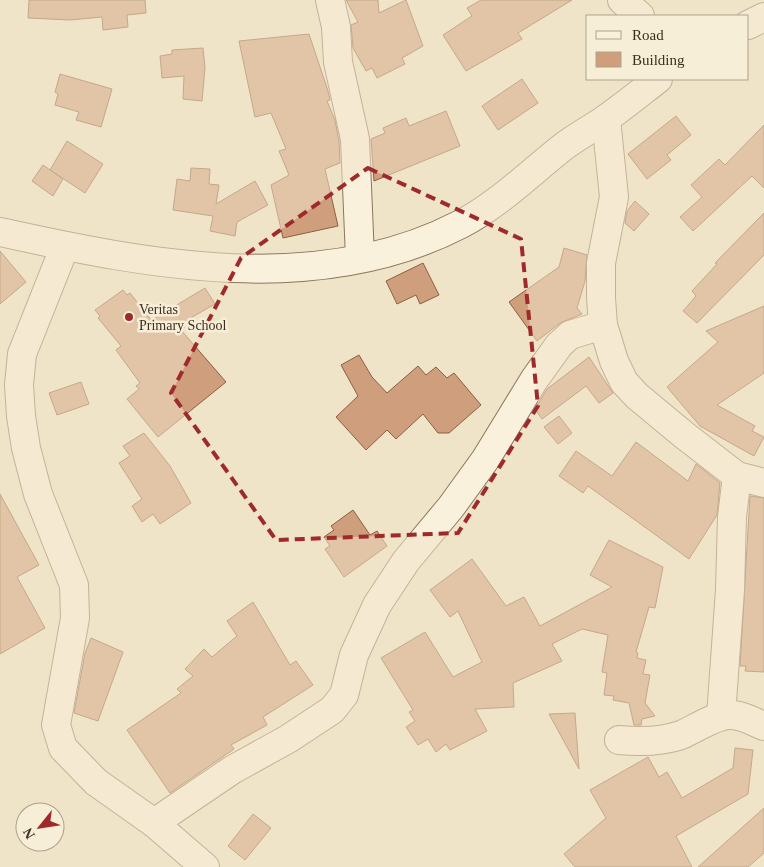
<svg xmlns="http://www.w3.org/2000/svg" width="764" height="867" font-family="Georgia,serif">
  <rect width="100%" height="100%" fill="#f0e4c8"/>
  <!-- building -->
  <g fill="#cf9f7d" stroke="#8d5f41">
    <polygon points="29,0 145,0 146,13 127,15 128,27 103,30 102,17 70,20 28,18"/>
    <polygon points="346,0 378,0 379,13 406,0 423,46 402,58 405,64 377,78 372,68 366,71 353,48 351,25 358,22"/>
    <polygon points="481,0 572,0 518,33 522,39 466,71 443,35 472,16 467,8"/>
    <polygon points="309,34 328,91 330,100 327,101 335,120 339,141 340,163 325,169 338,226 283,238 271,185 289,175 279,151 286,149 271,113 255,117 239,41"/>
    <polygon points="203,48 205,68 202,101 183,99 184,76 162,78 160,56 172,54 172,50"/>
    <polygon points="60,74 112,89 101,127 76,120 79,112 55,105 58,94 55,92"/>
    <polygon points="522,79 538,103 498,130 482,106"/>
    <polygon points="446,111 460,146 374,181 371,139 385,133 383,128 406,118 409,126"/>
    <polygon points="676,116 691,135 667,155 671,160 647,179 628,154"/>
    <polygon points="764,125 764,188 752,176 693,231 680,217 702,197 691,185 719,159 725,165"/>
    <polygon points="67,141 103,164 85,193 50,170"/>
    <polygon points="43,165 63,179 53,196 32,181"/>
    <polygon points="191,168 210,169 209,184 219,185 216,204 255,181 268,205 237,222 235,236 210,231 213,216 173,210 177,179 190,181"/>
    <polygon points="635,201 649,214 634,231 625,223 627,211"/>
    <polygon points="764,213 764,255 697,323 683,311 696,296 692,291 717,264 715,263"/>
    <polygon points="564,248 587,255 585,281 577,308 582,314 560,323 537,341 509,302 559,267"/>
    <polygon points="0,251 26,282 0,304"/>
    <polygon points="423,263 439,295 420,304 416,295 397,304 386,281"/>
    <polygon points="205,288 215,304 182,323 185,327 181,330 226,382 158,437 127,399 139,389 136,386 140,383 116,350 121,346 98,318 100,316 95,310 123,290 127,295 130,293 152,321 168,307 170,309"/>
    <polygon points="764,306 764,373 717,405 755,426 752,431 764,437 754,456 700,426 667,387 718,342 706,331"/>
    <polygon points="359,355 372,377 387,393 418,366 426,375 436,367 447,378 454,373 481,405 449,433 438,433 423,414 396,439 387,430 366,450 336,417 358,396 341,365"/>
    <polygon points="589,357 613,393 599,403 586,386 542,419 535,409 547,389"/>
    <polygon points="81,382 89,404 57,415 49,393"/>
    <polygon points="559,416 572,433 558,444 544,427"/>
    <polygon points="144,433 170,466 191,503 160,524 153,514 142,522 132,506 142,499 119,463 130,456 123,446"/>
    <polygon points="636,442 688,481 696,464 720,483 717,515 689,559 588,486 583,493 559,476 576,451 612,476"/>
    <polygon points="0,494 39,565 17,577 45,628 0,654"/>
    <polygon points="750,496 764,498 764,672 745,671 746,666 740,666"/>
    <polygon points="353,510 370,535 377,531 387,546 344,577 325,549 330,546 324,537 334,530 331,526"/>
    <polygon points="609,540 663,567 655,608 649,607 636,652 638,653 637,658 646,660 643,674 650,675 645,703 655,716 642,719 641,725 634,725 629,703 613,700 614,696 604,695 607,673 602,672 608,635 582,629 552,644 562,661 513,683 514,707 475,709 487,731 450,750 446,744 436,752 428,739 418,745 406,727 415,721 409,712 413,710 381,658 425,632 453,677 482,662 458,611 450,617 430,590 472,559 506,606 524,597 540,626 612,587 590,575"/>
    <polygon points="253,602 290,665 296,661 313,685 263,717 267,725 231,745 234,749 170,793 127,730 181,693 177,689 193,676 185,669 204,649 212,657 237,636 227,621"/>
    <polygon points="91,638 123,652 98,721 74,713 85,653"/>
    <polygon points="575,713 579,769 549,714"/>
    <polygon points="735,748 753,750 748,794 676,836 692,867 575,867 564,854 606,818 590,790 648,757 659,777 667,772 682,798 733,768"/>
    <polygon points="764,808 764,853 748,867 698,867"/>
    <polygon points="253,814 271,828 245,860 228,846"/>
  </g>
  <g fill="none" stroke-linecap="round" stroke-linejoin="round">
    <defs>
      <g id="minor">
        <polyline points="330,0 336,27 338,62 355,139 360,258"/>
        <polyline points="622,0 640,16"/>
        <polyline points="748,25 764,17"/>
        <polyline points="606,119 614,197 601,263 601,298 603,325 614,361 624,382 637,396 684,435 737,476 764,483"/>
        <path d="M0,232C149,265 319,298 461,224C499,204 530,173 563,147C576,137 591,129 604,120C623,107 641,92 658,79"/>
        <polyline points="65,246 22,354 19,385 21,416 26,448 38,494 74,585 75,618 56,725 63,748 96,782 154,823 205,867"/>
        <polyline points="721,716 730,590 732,517 737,476"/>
        <path d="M619,740C640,742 661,742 681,735C695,729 717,714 731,715C742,715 754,722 764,726"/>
        <polyline points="154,823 232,770 288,739 332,710 344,695 354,655 377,605 406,561 451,507 485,460 534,380 559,345 570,335 603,325"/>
      </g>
    </defs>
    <!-- minor casing -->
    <use href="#minor" stroke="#8d765c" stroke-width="30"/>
    <!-- minor -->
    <use href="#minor" stroke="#faf1dc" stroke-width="28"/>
  </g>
  <!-- marked area -->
  <path d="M0 0H764V867H0ZM368,168L521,239L538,406L458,533L276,540L171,393L241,258Z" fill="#f0e4c8" fill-opacity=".55" fill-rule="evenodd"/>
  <path fill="none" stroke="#9e2a2b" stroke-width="4" stroke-dasharray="10 6" stroke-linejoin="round" d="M368,168L521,239L538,406L458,533L276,540L171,393L241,258Z"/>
  <!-- markers -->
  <circle fill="#9e2a2b" stroke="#f7eed8" stroke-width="2" cx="129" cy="317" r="5"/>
  <g text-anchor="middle" stroke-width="5" stroke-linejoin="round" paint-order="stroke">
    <!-- poi labels -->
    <g font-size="14" fill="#3d2e20" stroke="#f7eed8" text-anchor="start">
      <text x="139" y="314">Veritas<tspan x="139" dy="16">Primary School</tspan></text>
    </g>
  </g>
  <!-- legend -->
  <rect x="586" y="15" width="162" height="65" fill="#f7eed8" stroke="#ada18e"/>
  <rect x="596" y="31" width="25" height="8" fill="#faf1dc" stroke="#ada18e"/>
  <text x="632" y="40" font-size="15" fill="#3d2e20">Road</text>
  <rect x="596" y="52" width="25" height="15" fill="#cf9f7d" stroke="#ada18e"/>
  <text x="632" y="65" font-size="15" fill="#3d2e20">Building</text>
  <!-- north arrow -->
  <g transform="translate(40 827) rotate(240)"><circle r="24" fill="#f7eed8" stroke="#ada18e"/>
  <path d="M0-4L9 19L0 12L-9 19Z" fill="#9e2a2b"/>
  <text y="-8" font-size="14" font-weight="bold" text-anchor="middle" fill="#3d2e20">N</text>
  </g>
</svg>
